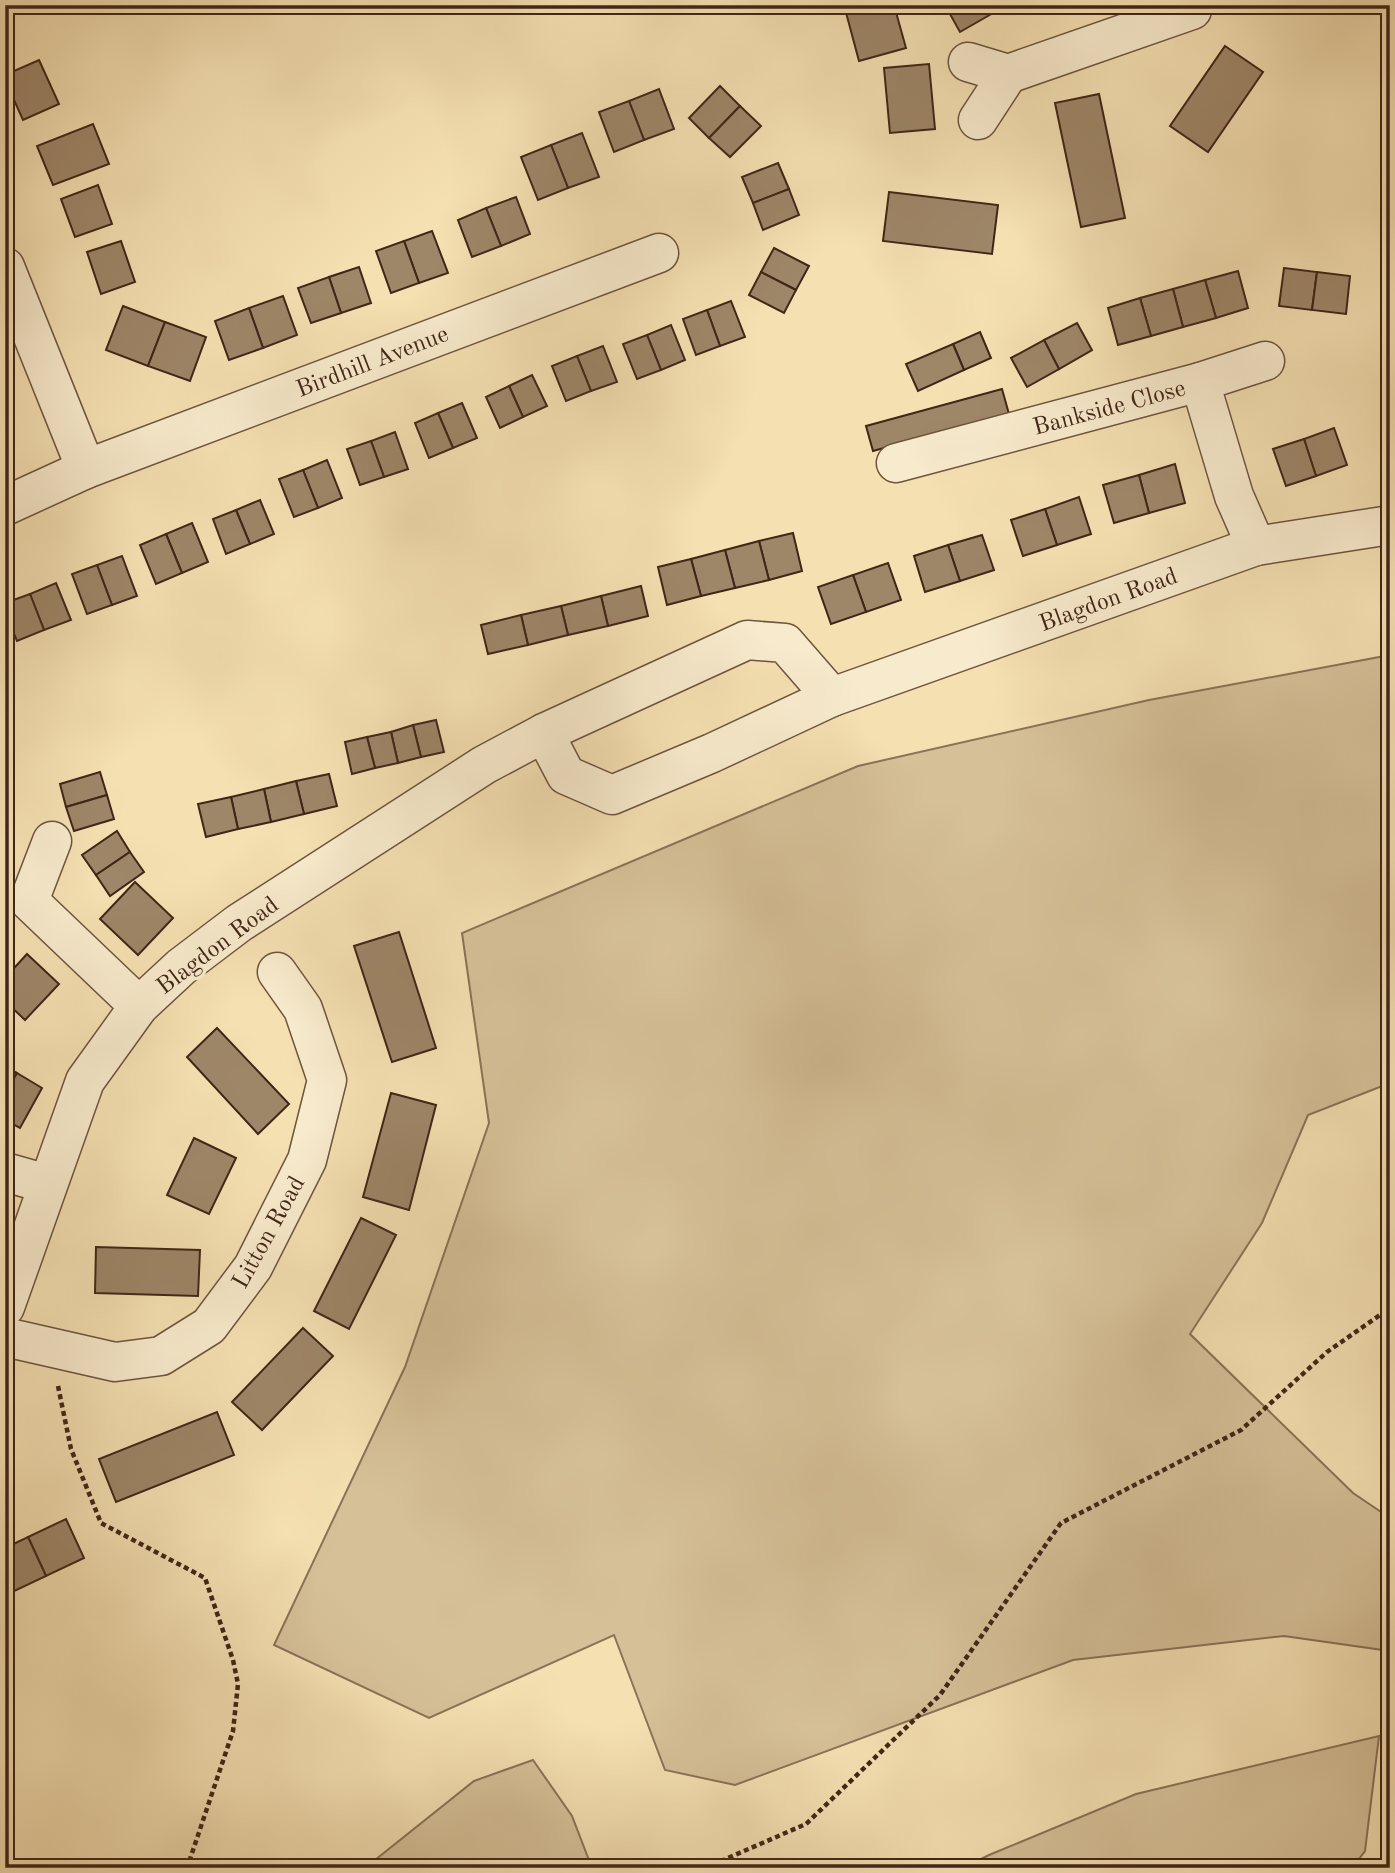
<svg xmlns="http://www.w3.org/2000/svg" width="1395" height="1873" font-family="'Old Standard TT',serif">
  <rect width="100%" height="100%" fill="#f5e0b2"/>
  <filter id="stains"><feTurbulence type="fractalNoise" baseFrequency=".00286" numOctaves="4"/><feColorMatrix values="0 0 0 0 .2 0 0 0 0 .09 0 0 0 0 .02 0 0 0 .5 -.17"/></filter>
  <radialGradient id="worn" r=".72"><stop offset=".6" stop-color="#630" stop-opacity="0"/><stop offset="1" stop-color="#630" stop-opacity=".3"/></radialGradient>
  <!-- green -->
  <g fill="#d6c098" stroke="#8b7258" stroke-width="2">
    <polygon points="1390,655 1390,1083 1308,1115 1262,1223 1190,1334 1353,1493 1390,1518 1390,1651 1284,1636 1073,1660 735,1785 665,1770 614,1635 429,1718 274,1645 405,1367 489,1123 462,933 858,766 1149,700"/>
    <polygon points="1379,1736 1365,1851 1352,1868 963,1868 989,1855 1136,1794"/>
    <polygon points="533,1760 572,1816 592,1868 365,1868 474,1781"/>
  </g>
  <!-- building -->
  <g fill="#9e8668" stroke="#402518" stroke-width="2">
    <polygon points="6,5 33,5 10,15"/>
    <polygon points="844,5 894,5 906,48 859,61"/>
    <polygon points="945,5 1007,5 960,32"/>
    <polygon points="1225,46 1263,72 1208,152 1170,126"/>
    <polygon points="39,60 59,104 23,120 5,80 5,75"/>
    <polygon points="929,64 935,129 890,133 884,68"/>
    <polygon points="720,86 740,106 709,138 689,118"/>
    <polygon points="659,89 674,129 644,140 629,101"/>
    <polygon points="1099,94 1125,218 1081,227 1055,103"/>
    <polygon points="629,101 644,140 614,152 599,112"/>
    <polygon points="740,106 761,126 730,157 709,138"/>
    <polygon points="93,124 109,164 53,185 37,146"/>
    <polygon points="582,133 599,177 568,188 551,145"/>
    <polygon points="551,145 568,188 538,200 521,157"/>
    <polygon points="778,163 789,189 753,203 742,177"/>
    <polygon points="98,185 112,224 75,237 61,199"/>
    <polygon points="789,189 799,215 763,230 753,203"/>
    <polygon points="889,192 998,205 992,254 883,241"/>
    <polygon points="516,197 530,234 501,246 486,208"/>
    <polygon points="486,208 501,246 472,257 458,220"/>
    <polygon points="432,231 448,273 419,283 404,241"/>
    <polygon points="121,241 135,282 101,294 87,252"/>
    <polygon points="404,241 419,283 391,293 376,251"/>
    <polygon points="774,248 809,266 796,290 761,272"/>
    <polygon points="359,267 371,303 341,313 329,277"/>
    <polygon points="1284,268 1317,272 1312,310 1279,306"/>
    <polygon points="1238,271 1248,308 1216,318 1205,280"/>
    <polygon points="761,272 796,290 784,313 749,295"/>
    <polygon points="1317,272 1350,276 1346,314 1312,310"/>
    <polygon points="329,277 341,313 311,323 298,288"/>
    <polygon points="1205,280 1216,318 1183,327 1173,289"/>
    <polygon points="1173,289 1183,327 1151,336 1140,298"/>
    <polygon points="283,296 297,335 263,348 249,308"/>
    <polygon points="1140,298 1151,336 1118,345 1108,308"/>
    <polygon points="731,301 745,337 720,346 707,310"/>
    <polygon points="123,306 165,322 148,366 106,350"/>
    <polygon points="249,308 263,348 229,360 215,321"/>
    <polygon points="707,310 720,346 696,355 683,319"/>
    <polygon points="165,322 206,337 190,381 148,366"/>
    <polygon points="1077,323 1092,350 1059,369 1044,340"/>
    <polygon points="671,325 685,360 661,370 647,335"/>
    <polygon points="980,332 991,358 964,370 953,344"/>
    <polygon points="647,335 661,370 637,379 623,344"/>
    <polygon points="1044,340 1059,369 1027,387 1011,358"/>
    <polygon points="953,344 964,370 918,391 906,364"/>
    <polygon points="603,346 617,382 591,391 577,356"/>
    <polygon points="577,356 591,391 566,401 552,366"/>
    <polygon points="532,375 547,406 523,417 509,386"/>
    <polygon points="509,386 523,417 500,428 486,397"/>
    <polygon points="1002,389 1009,414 873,451 866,426"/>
    <polygon points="462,403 477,438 453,448 438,413"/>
    <polygon points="438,413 453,448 429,458 415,423"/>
    <polygon points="1334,428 1347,465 1316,476 1304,439"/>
    <polygon points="395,432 408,469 384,477 371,441"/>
    <polygon points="1304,439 1316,476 1286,486 1273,449"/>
    <polygon points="371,441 384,477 360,485 347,449"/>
    <polygon points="327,460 342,498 318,508 303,470"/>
    <polygon points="1175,464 1185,503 1149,513 1139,475"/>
    <polygon points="303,470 318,508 294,517 279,479"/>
    <polygon points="1139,475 1149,513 1114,523 1103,485"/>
    <polygon points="1079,497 1091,534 1057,545 1045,509"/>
    <polygon points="260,500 274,534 250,544 236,510"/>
    <polygon points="1045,509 1057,545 1023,556 1011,520"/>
    <polygon points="236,510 250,544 226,554 213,519"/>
    <polygon points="192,523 208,562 182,573 166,534"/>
    <polygon points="793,533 802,571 769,580 759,541"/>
    <polygon points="166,534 182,573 156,584 140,545"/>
    <polygon points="982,535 994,570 960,581 948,545"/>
    <polygon points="759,541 769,580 735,588 725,550"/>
    <polygon points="948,545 960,581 925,592 914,556"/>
    <polygon points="725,550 735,588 701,596 691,559"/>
    <polygon points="122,556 137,596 112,605 97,565"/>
    <polygon points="691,559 701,596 667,605 658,567"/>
    <polygon points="888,563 901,600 866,612 853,575"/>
    <polygon points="97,565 112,605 87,614 72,574"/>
    <polygon points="853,575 866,612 831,624 818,587"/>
    <polygon points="56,583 71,620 44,630 30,594"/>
    <polygon points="641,586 648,616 608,626 601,596"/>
    <polygon points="30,594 44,630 17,641 5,611 5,603"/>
    <polygon points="601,596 608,626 568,635 561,606"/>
    <polygon points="561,606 568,635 528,645 521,615"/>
    <polygon points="521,615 528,645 488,654 481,625"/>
    <polygon points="436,720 444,752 421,757 413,725"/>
    <polygon points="413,725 421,757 398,763 391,732"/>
    <polygon points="391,732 398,763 375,768 367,737"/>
    <polygon points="367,737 375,768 352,774 345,742"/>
    <polygon points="100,772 107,795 66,807 60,784"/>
    <polygon points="329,774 337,806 304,814 296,781"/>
    <polygon points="296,781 304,814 271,822 264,789"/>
    <polygon points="264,789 271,822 238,829 231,797"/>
    <polygon points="107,795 114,819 74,831 66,807"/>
    <polygon points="231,797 238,829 206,837 198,804"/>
    <polygon points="117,831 130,852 96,875 82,855"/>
    <polygon points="130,852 144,872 110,896 96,875"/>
    <polygon points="135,882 173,918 138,955 100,919"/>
    <polygon points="399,932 436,1048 392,1062 354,946"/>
    <polygon points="27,954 59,984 25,1020 5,1001 5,978"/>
    <polygon points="217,1028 289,1104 258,1134 187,1057"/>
    <polygon points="5,1067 17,1073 5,1094"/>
    <polygon points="17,1073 42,1088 20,1128 5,1120 5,1094"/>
    <polygon points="391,1093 436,1105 409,1210 363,1197"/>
    <polygon points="194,1138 236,1158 209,1214 167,1195"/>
    <polygon points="361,1218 396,1235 349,1329 314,1311"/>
    <polygon points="96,1247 200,1250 198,1296 95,1293"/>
    <polygon points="303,1328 333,1356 262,1430 232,1402"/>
    <polygon points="217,1412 234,1455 116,1502 99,1459"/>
    <polygon points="66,1519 84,1558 46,1576 28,1537"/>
    <polygon points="28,1537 46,1576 8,1594 5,1588 5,1548"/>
  </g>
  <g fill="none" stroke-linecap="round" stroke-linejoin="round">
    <defs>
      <g id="minor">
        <polyline points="968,62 1008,74 1192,10 1189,5"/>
        <polyline points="978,120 1008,74"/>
        <polyline points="5,267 86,469 659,253"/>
        <polyline points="896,463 1200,382"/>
        <polyline points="5,506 86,469"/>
        <polyline points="1256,546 1234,496 1200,382 1265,361"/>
        <polyline points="544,733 566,775 612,795 712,753 832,697"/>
        <polyline points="52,841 29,901 139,1006"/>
        <polyline points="5,1172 47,1184"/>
        <polyline points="5,1307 85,1081 139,1006 181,967 239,923 484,765 544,733 747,640 785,643 832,697 1256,546 1390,525"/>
        <polyline points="5,1337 115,1362 161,1356 209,1326 253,1267 307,1160 327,1080 303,1009 277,972"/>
      </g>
    </defs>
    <!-- minor casing -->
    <use href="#minor" stroke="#6d543e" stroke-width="41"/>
    <!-- path -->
    <g stroke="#402518" stroke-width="4.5" stroke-dasharray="5 3.5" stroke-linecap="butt">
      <polyline points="58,1386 71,1449 101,1523 205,1578 233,1660 238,1684 233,1731 187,1868"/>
      <polyline points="705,1868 806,1824 940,1695 1061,1523 1241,1430 1327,1352 1390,1308"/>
    </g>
    <!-- minor -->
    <use href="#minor" stroke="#f8ebcd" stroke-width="38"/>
  </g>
  <g text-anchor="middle" stroke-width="7" stroke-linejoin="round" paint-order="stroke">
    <!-- street labels -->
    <g font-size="24" fill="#402518" stroke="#f8ebcd">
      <text transform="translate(372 361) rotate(-21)" y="8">Birdhill Avenue</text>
      <text transform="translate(1109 407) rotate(-15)" y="8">Bankside Close</text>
      <text transform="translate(1108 599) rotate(-20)" y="8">Blagdon Road</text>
      <text transform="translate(217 945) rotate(-37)" y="8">Blagdon Road</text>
      <text transform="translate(268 1232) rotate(-61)" y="8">Litton Road</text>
    </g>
  </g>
  <!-- margin -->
  <rect width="1395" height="1873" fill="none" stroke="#f5e0b2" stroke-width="28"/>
  <rect x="7" y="7" width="1381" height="1859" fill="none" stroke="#402518" stroke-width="3.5"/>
  <rect x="14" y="14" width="1367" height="1845" fill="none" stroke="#402518" stroke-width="2"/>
  <rect width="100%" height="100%" filter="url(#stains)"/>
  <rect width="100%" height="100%" fill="url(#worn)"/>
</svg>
